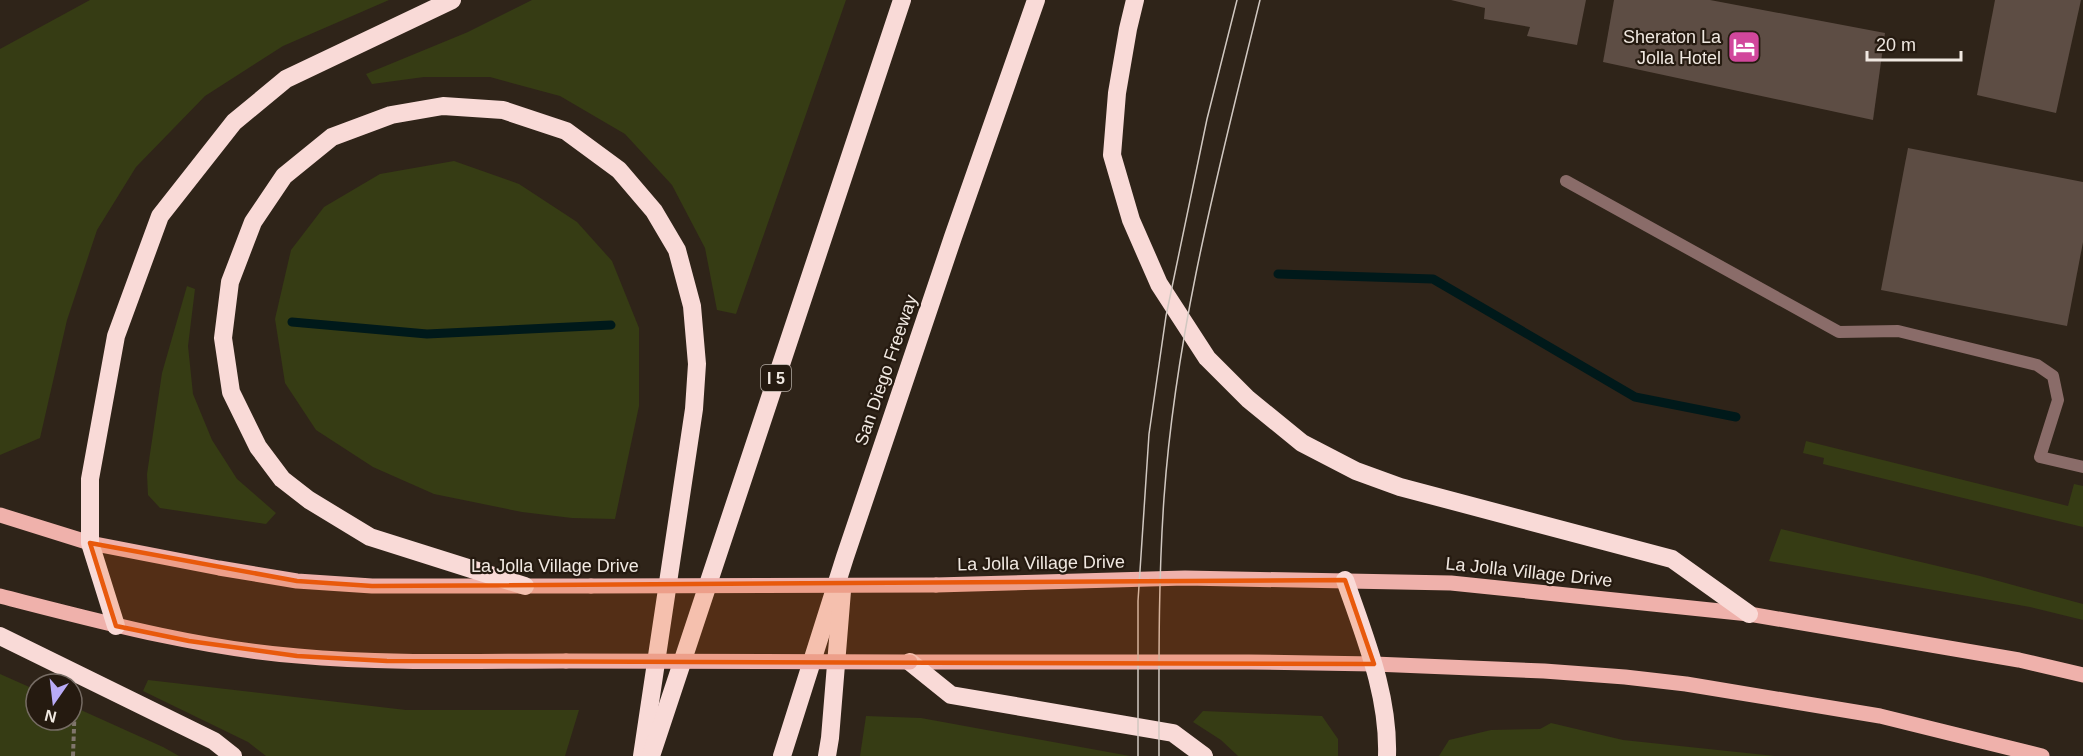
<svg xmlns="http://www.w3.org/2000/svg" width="2083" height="756" font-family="Arial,sans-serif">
  <rect width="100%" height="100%" fill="#2f2419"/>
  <!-- green -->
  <g fill="#363c14">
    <polygon points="90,0 389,0 283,46 205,96 136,167 97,230 67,320 40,438 0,455 0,49"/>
    <polygon points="532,0 846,0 736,314 717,310 705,248 672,185 625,134 560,96 490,77 424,77 372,84 366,74 468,32"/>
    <polygon points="454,161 519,184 577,222 612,261 639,328 639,406 615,519 572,518 522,512 434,494 373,467 316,430 285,383 275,319 291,250 324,207 380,174"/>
    <polygon points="187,286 195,289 188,346 193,394 212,440 237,479 276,513 266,524 160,508 148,495 147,474 162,373"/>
    <polygon points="1806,441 2068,506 2074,484 2083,486 2083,527 1823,464 1824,458 1803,453"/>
    <polygon points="1781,529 1980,576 2083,604 2083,620 2030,607 1769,561"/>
    <polygon points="0,674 36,690 36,720 72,720 72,706 163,747 179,756 0,756"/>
    <polygon points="148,680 406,710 579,710 565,756 266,756 248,742 143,691"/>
    <polygon points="1203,711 1322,716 1338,739 1338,756 1238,756 1221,740 1193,722"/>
    <polygon points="866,716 921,718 1130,756 860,756"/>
    <polygon points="1551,723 1623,740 1775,756 1439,756 1449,740 1491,730 1540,729"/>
  </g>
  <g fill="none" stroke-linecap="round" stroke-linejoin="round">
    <!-- stream -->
    <g stroke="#00191a" stroke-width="9">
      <polyline points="1278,274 1433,279 1635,397 1736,417"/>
      <polyline points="292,322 427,334 611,325"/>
    </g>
  </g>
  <!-- building -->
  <g fill="#5d4d44">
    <polygon points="1451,0 1586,0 1577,45 1527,36 1530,27 1484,19 1485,8"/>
    <polygon points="1614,0 1710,0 1885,33 1873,120 1603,62"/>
    <polygon points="1995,0 2081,0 2056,113 1977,95"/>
    <polygon points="1908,148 2083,182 2083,242 2067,326 1881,290"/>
  </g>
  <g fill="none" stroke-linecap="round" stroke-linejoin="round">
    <!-- path -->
    <polyline stroke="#80766c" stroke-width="4" stroke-dasharray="4.5 3" stroke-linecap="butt" points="73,756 75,700"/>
    <!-- service -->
    <polyline stroke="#8a6c69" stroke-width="12" points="1566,181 1839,332 1898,331 2037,365 2053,376 2058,400 2040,457 2083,467"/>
    <!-- primary -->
    <g stroke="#efb1ab" stroke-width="15">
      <polyline points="0,515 90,543 219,568 297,581 372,586 591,586"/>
      <polyline points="936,585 1185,578 1451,583 1749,614 2019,660 2083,675"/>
      <path d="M0,596C98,621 197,648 298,656C387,664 477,661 566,661"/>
      <polyline points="910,662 1249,662 1374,664 1544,671 1625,677 1686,684 1880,716 2042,756"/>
    </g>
    <!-- motorway -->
    <g stroke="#f9dad7" stroke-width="18">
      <polyline points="1135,0 1128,29 1117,93 1112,155 1131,220 1159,284 1207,358 1248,399 1302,443 1356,471 1400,487 1672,559 1749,614"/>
      <path d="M1345,580C1365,638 1389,695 1387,756"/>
      <polyline points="525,586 370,537 309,500 282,479 258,447 231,392 223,338 230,282 253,222 284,176 332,137 391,115 443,106 503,110 566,131 619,170 654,211 677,250 692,306 697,364 694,409 642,756"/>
      <polyline points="116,626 90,543 90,479 116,336 160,216 234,122 286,79 452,0"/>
      <polyline points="0,636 214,741 233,756"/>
      <polyline points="910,662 951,695 1173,733 1204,756"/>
      <polyline points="651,756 902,0"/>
      <polyline points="782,756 845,557 953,237 1036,0"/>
      <polyline points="827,756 830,738 842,591"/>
    </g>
    <!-- tram -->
    <g stroke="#d1c8c1" stroke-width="1.5">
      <polyline points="1138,756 1138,601 1149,434 1166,316 1207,119 1237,0"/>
      <path d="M1159,756C1159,670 1158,584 1164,498C1176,328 1220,164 1260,0"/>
    </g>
    <!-- primary-bridge -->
    <g stroke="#efb1ab" stroke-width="15">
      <polyline points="591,586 936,585"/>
      <polyline points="566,661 910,662"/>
    </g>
  </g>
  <!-- marked area -->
  <path fill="#e8590c" fill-opacity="0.2" stroke="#e8590c" stroke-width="4.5" stroke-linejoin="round" d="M90,543L297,581L372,586L1345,580L1374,664L387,661L297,656L189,641L116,626Z"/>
  <!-- icons -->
  <defs>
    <symbol id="hotel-square" viewBox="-11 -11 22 22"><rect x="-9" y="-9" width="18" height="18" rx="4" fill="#d1479c" stroke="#251a10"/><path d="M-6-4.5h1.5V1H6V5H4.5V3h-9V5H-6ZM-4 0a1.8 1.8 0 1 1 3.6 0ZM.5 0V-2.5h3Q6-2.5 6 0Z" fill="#fff"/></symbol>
  </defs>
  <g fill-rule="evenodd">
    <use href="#hotel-square" x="1725" y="28" width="38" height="38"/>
  </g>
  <g text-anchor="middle" stroke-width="4.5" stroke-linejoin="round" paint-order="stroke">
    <!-- shield labels -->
    <rect fill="#251a10" stroke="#b3aaa2" stroke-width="1.5" x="761" y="365" width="30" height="26" rx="4.5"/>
    <g font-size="16" font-weight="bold" fill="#f0e8e1">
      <text x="776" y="384">I 5</text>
    </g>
    <!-- poi labels -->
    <g font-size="18" fill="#f0e8e1" stroke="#251a10" text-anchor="end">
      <text x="1721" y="43">Sheraton La<tspan x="1721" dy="21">Jolla Hotel</tspan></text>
    </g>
    <!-- street labels -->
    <g font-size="18" fill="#f0e8e1" stroke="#251a10">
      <text transform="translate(886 370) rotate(-71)" y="6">San Diego Freeway</text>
      <text transform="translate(1041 563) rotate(-1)" y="6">La Jolla Village Drive</text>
      <text x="555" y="572">La Jolla Village Drive</text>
      <text transform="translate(1529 572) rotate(6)" y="6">La Jolla Village Drive</text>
    </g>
  </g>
  <!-- north arrow -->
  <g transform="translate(54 702) rotate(194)"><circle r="28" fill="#251a10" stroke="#766c64" stroke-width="1.5"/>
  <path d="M0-4.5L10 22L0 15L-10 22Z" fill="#b9abf7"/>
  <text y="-9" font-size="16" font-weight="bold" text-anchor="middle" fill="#f0e8e1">N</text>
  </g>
  <!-- scale -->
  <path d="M1867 51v9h94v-9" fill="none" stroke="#f0e8e1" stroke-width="3"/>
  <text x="1876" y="51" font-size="18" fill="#f0e8e1" stroke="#251a10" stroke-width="4.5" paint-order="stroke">20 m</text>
</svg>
